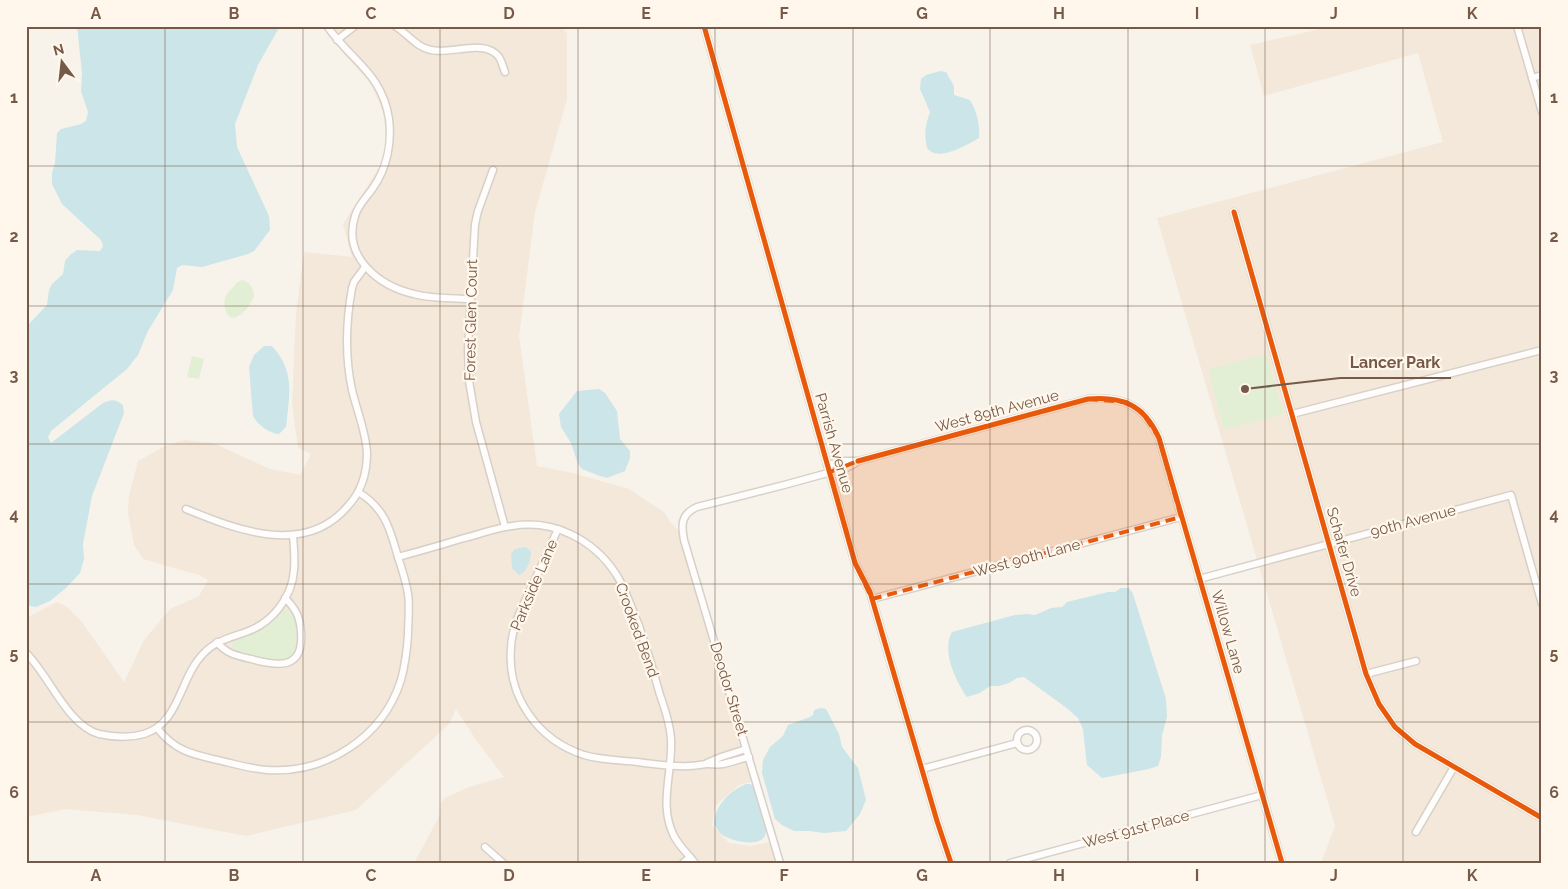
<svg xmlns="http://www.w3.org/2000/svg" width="1568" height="889" font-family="Raleway,sans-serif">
  <rect width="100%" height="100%" fill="#f7f3ea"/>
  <!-- residential -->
  <g fill="#f3e8da">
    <polygon points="322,26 561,26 567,34 567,99 535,212 519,336 537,466 573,473 629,489 664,512 671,523 679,531 754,781 739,785 716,805 712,825 729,843 750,846 771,842 777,863 414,863 439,817 441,803 445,798 469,787 504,777 476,740 456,709 449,724 356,810 246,836 137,815 66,809 26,817 26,618 57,602 67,607 82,622 124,682 144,640 170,609 199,596 208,580 199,575 143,559 134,545 128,513 129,496 138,461 165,446 185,440 213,443 270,469 300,475 311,454 298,448 292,404 296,314 304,252 352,257 343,224 380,166 387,141 385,116 370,82 344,54"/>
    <polygon points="1334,26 1542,26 1542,863 1321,863 1335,826 1157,218 1443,142 1418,53 1264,96 1250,45"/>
  </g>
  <!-- green -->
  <g fill="#e3efd4">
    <path d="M243,280C250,283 254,288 254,296C251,307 230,331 225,308C224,305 224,299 226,296C228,291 233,289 236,283Z"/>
    <polygon points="1266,354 1284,414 1224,430 1208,369"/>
    <polygon points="192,356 204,359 199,379 187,377"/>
    <path d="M287,610L293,614C298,629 302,661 278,661C264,660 249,654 236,651L233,649L232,642L236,640L262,630L284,611Z"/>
  </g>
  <!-- water -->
  <g fill="#cbe5e8">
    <path d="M77,26H280L258,65L235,124L237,147L269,216L270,230L254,251L248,254L202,267L182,265L177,268L173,290L148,331L138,355L127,369L51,431L48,437L51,443L103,403C112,399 116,399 123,405L124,413L92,496L83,544L84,559L80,573L66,588L50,601L36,607L29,606L26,602V324H29L47,305L49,290L52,284L63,274L65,261L70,255L77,250L100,251L103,246L101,240L62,204L52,184V173L55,163L57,133L61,129L81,124L86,121L88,112L81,91L82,73Z"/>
    <path d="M940,71L946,72L954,86V95L970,100C977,112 980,124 979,138C969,144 946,157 934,153C931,152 929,150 927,148C924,133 925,126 930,112L920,89L921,79L926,75Z"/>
    <path d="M264,346H272C296,372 289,396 286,427L279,434C269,433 258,425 253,416L249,367L254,355Z"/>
    <polygon points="599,389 605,393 617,411 620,439 630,451 630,458 625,471 607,478 600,476 582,469 578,464 571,443 561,427 559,414 577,391"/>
    <path d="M526,547L531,552C530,561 528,571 519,575L512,568L511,554L515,549Z"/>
    <path d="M1121,588H1129L1133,594L1166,699L1167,717L1162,735L1161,757L1158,766L1149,769L1102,778L1087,765L1083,729L1078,718L1068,709L1024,677L1017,678L1009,683L999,686H990L980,693L967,697C956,681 941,651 952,632L1015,615L1027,614L1035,615L1051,608L1062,607L1067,602L1108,592H1115Z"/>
    <polygon points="821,708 826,709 839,734 842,747 858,768 866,800 860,814 846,831 824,833 809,831 794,831 782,825 775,819 762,773 763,760 770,747 783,736 788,725 810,717 813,715 814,710"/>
    <path d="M746,784H751L753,786C757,796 767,823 766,832C764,850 730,841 721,834C718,831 716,827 714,824C715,806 729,791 746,784Z"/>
  </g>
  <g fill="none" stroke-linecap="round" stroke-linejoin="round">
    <defs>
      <g id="minor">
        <path d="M327,26C351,61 382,73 389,119C392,143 387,168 373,188C367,197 358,205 355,216C342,257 379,286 414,294C432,299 452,298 470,299"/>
        <path d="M395,26C408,34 416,47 431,50C450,55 485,38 499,57C502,62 503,67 505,72"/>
        <polyline points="704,26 855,563 870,592 937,821 951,863"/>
        <polyline points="1517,26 1542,112"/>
        <polyline points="337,40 355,26"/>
        <polyline points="1532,78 1542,75"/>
        <polyline points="493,170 478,211 475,224 468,349 469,381 476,422 505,527"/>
        <polyline points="1234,212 1366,674 1379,704 1395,727 1415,744 1542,818"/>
        <polyline points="1292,414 1542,350"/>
        <path d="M858,461L1088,399C1123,396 1144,405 1159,438L1282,863"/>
        <path d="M186,509C237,530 305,557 348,506C361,492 367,473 367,453C366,432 357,411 352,390C345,357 346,321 352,288L354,282L365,267"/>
        <path d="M558,529C550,547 541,566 533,584C523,605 512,625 511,648C507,697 538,740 584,755C601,760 619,760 637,762C654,764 672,767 689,766C696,766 702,764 708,764C713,764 718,765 723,764C732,762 740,759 749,757"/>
        <path d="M398,557C420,551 442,545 464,538C480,534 496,528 512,526C553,519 593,539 616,574C626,590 632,609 639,626C647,649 654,672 660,695C665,709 670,724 671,739C673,772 658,805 674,836C679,846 688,854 695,863"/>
        <polyline points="1199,579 1511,495 1542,604"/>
        <polyline points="872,599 1181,517"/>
        <path d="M217,642C226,654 238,656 251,659C277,666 304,671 301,632C300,617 296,609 285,598"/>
        <path d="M26,653C49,675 67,725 99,734C113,737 130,738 144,734C180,723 179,679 203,654C215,641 229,638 246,632C272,623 292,598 294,570C295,559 294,547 293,536"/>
        <polyline points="1366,674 1416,661"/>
        <path d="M157,728C178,755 199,755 230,763C242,766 254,769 267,770C326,774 383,737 401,680C405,665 407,650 408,635C408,621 410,607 408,594C406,581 402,569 398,557C390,529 385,508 358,492"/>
        <circle cx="1027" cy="740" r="10"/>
        <polyline points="707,763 721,757 746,749"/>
        <polyline points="922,769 1017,743"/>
        <polyline points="1416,832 1454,767"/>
        <polyline points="485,847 503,863"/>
        <polyline points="683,863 690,857"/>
        <path d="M780,863L684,540C681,525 681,514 697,507L784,485L846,468L854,464L858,461H845L827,465"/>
        <polyline points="1010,863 1262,795"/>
      </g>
    </defs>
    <!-- minor casing -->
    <use href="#minor" stroke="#d6d0c8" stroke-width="9"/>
    <!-- minor -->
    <use href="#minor" stroke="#fefdfc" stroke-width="6"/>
    <defs>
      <g id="cycleway">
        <polyline points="704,26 855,563 870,592 937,821 951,863"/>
        <polyline points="1234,212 1366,674 1379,704 1395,727 1415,744 1542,818"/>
        <path d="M858,461L1088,399C1123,396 1144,405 1159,438L1282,863"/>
      </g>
    </defs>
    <!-- cycleway casing -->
    <use href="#cycleway" stroke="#fff7eb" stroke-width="8"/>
    <!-- cycleway -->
    <use href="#cycleway" stroke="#e8590c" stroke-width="5"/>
  </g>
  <!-- marked area -->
  <path fill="#e8590c" fill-opacity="0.2" stroke="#e8590c" stroke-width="4" stroke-dasharray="10 6" stroke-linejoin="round" d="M1088,399L1126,402L1142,412L1159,438L1181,517L872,599L855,563L830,472L858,461Z"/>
  <!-- grid -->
  <path fill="none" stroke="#765a49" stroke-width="1" stroke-opacity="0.55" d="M165,26V863M303,26V863M440,26V863M578,26V863M715,26V863M853,26V863M990,26V863M1128,26V863M1265,26V863M1403,26V863M26,166H1542M26,306H1542M26,444H1542M26,584H1542M26,722H1542"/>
  <g text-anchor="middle" stroke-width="4.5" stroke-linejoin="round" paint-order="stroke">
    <!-- street labels -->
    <g font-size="15" fill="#765a49" stroke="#fff7eb">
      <text transform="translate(471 320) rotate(-89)" y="5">Forest Glen Court</text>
      <text transform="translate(997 411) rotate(-15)" y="5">West 89th Avenue</text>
      <text transform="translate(834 443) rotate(74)" y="5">Parrish Avenue</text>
      <text transform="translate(1413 521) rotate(-15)" y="5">90th Avenue</text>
      <text transform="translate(1344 552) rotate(74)" y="5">Schafer Drive</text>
      <text transform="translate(1027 558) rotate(-15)" y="5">West 90th Lane</text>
      <text transform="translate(534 585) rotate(-67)" y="5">Parkside Lane</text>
      <text transform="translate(637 630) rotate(70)" y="5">Crooked Bend</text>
      <text transform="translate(1228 632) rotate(74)" y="5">Willow Lane</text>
      <text transform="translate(729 689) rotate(73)" y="5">Deodor Street</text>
      <text transform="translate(1136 829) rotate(-15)" y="5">West 91st Place</text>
    </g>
  </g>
  <!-- callouts -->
  <path fill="none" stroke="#765a49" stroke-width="2" d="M1245 389L1340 378H1451"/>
  <circle fill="#765a49" stroke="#fff7eb" stroke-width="2" cx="1245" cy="389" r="5"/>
  <g font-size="16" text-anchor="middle" font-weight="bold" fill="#765a49" stroke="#fff7eb" stroke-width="4.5" stroke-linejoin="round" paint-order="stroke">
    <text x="1395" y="368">Lancer Park</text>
  </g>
  <!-- border -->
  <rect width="1568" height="889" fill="none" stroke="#fff7eb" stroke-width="55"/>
  <!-- north arrow -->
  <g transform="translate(62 62) rotate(345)" stroke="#fff7eb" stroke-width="4" paint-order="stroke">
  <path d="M0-4L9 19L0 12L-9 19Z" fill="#765a49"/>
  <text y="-8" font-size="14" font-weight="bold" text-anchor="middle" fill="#765a49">N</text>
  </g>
  <rect x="28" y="28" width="1512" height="834" fill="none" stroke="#765a49" stroke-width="2"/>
  <g font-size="16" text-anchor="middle" font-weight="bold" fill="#765a49">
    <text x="96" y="19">A</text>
    <text x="234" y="19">B</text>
    <text x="371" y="19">C</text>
    <text x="509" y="19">D</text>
    <text x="646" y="19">E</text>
    <text x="784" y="19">F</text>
    <text x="922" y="19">G</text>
    <text x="1059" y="19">H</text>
    <text x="1197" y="19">I</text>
    <text x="1334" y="19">J</text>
    <text x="1472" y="19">K</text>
    <text x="14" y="103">1</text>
    <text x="1554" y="103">1</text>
    <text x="14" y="242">2</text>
    <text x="1554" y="242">2</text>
    <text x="14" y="381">3</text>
    <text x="1554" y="381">3</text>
    <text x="14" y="520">4</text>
    <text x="1554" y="520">4</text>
    <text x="14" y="659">5</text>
    <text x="1554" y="659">5</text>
    <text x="14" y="798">6</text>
    <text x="1554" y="798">6</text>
    <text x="96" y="881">A</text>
    <text x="234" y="881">B</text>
    <text x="371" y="881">C</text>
    <text x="509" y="881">D</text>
    <text x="646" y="881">E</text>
    <text x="784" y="881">F</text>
    <text x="922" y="881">G</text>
    <text x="1059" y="881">H</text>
    <text x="1197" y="881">I</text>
    <text x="1334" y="881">J</text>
    <text x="1472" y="881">K</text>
  </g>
</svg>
